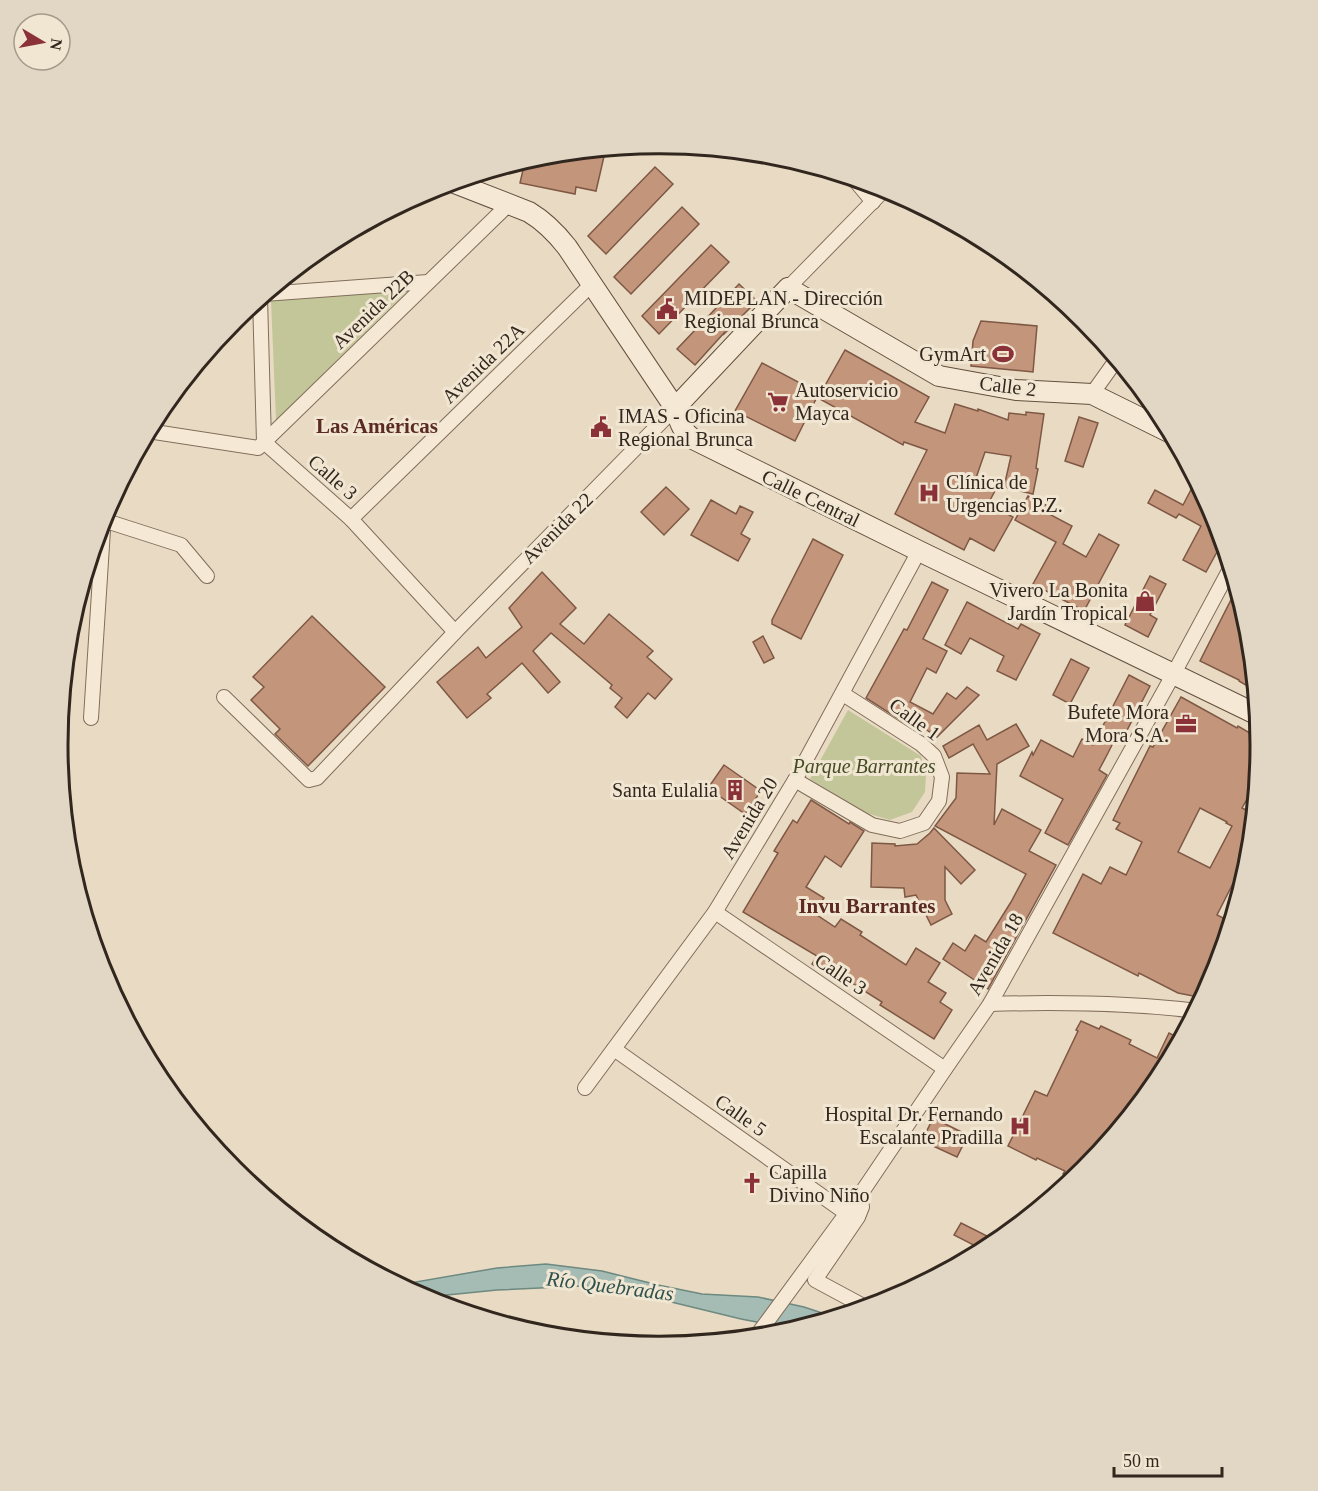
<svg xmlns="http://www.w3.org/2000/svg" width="1318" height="1491" font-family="'Times New Roman',serif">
  <rect width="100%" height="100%" fill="#e9dbc3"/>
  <!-- green -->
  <g fill="#c3c698">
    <polygon points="413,285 276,420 271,301"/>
    <polygon points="848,710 921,756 926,774 925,792 912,812 890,820 866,813 810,779"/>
  </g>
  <!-- water -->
  <polygon fill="#a4bcb4" stroke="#6d8980" stroke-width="1.5" points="546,1264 602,1271 658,1285 702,1294 758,1297 804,1307 828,1315 833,1319 792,1331 783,1327 741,1319 622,1290 582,1286 497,1290 447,1295 424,1299 398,1285 497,1268"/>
  <!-- building -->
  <g fill="#c3967c" stroke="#7e5844" stroke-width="1.5" fill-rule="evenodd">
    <polygon points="593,150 605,152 596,191 576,187 575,194 520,183 525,161 548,165 550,154"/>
    <polygon points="655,167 673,184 606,254 588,236"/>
    <polygon points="682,207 699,224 631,294 614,277"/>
    <polygon points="711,245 729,262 659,334 642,316"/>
    <polygon points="739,284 757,301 724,334 724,333 695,365 677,349"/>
    <polygon points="981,321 1037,326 1033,372 971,366 973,341"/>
    <polygon points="845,350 929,397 915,422 945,433 955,404 978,411 978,409 1008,420 1009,413 1026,415 1026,412 1044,414 1036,468 1038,469 1033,494 1004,487 1011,456 985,452 976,478 996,489 988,504 1013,517 994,551 970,538 964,550 895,514 927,450 904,442 903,445 818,398"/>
    <polygon points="762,363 819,393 795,441 735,411"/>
    <polygon points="1079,417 1098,423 1083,467 1065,461"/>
    <polygon points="1196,480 1215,515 1223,541 1206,572 1183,560 1201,526 1179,514 1176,518 1148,503 1155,490 1183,505"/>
    <polygon points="666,487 689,509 664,535 641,512"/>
    <polygon points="1028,496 1052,508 1049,514 1072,526 1063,544 1086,557 1099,534 1119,545 1084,611 1033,584 1056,542 1015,520"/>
    <polygon points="711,500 736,514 740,506 753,512 741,534 750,539 738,561 691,535"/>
    <polygon points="813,539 843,555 801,639 772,624 772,620"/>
    <polygon points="542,572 576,608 560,624 584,644 609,614 653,651 647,657 672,679 655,699 648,693 627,718 615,707 622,698 610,688 612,685 551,633 533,651 560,682 548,693 522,663 487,694 491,698 467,718 437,682 478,647 486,658 522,627 509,608"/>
    <polygon points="1150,576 1166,584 1150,615 1157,619 1148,637 1125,625"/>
    <polygon points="932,582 948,590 923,639 947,651 936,673 927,668 910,702 933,714 947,693 956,699 967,687 979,695 937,737 908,717 905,723 866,698 904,629 907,630"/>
    <polygon points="1237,588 1250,628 1255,681 1251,688 1239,681 1239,680 1200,661"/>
    <polygon points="967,602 1018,629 1021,624 1040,634 1016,680 997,671 1004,656 970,638 961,654 945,645"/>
    <polygon points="312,616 385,687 308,766 275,734 280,729 251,700 264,687 253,677"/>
    <polygon points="763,636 774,658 764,663 753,642"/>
    <polygon points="1071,659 1089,668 1070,704 1053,695"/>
    <polygon points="1129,675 1150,686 1123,738 1117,735 1108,753 1099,770 1107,775 1068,845 1045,833 1063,799 1020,776 1032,752 1033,755 1041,740 1073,757 1082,739 1093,745"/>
    <path d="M1181,697L1237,728L1238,726L1260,739L1261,746L1258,780L1242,808L1254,814L1251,848L1217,915L1231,922L1215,976L1203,998L1178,993L1139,973L1138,976L1053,933L1083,874L1101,884L1110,867L1126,875L1142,842L1116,829L1120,823L1113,820L1150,746L1153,747ZM1200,808L1227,822L1226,823L1232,826L1210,868L1178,852Z"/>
    <polygon points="1016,724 1029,746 997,764 994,825 1002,809 1041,830 1029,851 1056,865 988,989 943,959 953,943 965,951 975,935 986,942 1011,902 1026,874 935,826 956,798 957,773 990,774 973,744 949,758 943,746 979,725 987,740"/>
    <polygon points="724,765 761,791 745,814 708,788"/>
    <polygon points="811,800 849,824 850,822 864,831 841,867 825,856 806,887 824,898 814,913 835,927 841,919 862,932 860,935 906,965 916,948 940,963 928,982 946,993 940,1002 952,1010 934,1039 880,1005 882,1002 836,973 833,978 812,964 817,956 743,912 778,853 774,851 793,820 797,823"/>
    <polygon points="934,828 975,870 961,884 945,867 945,900 952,914 931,925 916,895 905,897 904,888 871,887 872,843 895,844 895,846 917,844 930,833"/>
    <polygon points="1081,1021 1099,1029 1101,1026 1131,1040 1129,1044 1157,1058 1169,1033 1181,1039 1159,1080 1084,1171 1075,1179 1063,1174 1065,1171 1037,1158 1036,1160 1008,1146 1035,1091 1047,1096 1078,1031 1076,1030"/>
    <polygon points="933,1118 968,1135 957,1157 922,1141"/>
    <polygon points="961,1223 999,1242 985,1251 954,1235"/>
  </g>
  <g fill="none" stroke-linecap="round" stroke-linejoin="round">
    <defs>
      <g id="minor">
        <polyline points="853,178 873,202"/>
        <polyline points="788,288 886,188"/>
        <polyline points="264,294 428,282"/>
        <polyline points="260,298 264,442"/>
        <polyline points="1092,394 1117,359"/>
        <polyline points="148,431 258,448 509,204"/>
        <polyline points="264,442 351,519 455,632"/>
        <polyline points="351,519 591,285"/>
        <polyline points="103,520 181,545 207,576"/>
        <polyline points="224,697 309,780 317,778 458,629 675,408"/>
        <polyline points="91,718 104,514"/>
        <polyline points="795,780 872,825 900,831 924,823 939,801 942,777 934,756 921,744 843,694"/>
        <polyline points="715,912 945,1069"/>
        <path d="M990,1004C1058,1002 1130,1003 1197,1011"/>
        <polyline points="614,1049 846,1213"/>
        <polyline points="585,1088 715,912 795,780 919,551"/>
        <polyline points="860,1195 862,1207 858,1217 815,1280 867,1308"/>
        <polyline points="755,1338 860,1195 945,1069 990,1004 1173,675 1231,567"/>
      </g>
      <g id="secondary">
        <path d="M452,182L529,212C544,221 556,233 567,247L675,408C679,420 682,432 693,439L919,551L1258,715"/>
        <polyline points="675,408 788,288 939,376 1016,390 1092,394 1171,433"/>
      </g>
    </defs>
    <!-- minor casing -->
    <use href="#minor" stroke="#816d5c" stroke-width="16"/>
    <!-- secondary casing -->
    <use href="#secondary" stroke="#634f3f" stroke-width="22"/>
    <!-- minor -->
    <use href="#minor" stroke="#f5e9d5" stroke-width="14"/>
    <!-- secondary -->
    <use href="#secondary" stroke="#f5e9d5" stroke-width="20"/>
  </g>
  <!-- icons -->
  <defs>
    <symbol id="civic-bare" viewBox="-9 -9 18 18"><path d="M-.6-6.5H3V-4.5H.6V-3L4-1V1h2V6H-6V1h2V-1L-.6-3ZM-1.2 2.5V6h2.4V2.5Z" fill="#8a3238" stroke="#f1e6d2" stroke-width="2.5" paint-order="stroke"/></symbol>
    <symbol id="stadium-bare" viewBox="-9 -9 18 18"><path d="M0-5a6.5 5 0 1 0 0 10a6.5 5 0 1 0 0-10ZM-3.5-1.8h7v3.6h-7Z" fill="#8a3238" stroke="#f1e6d2" stroke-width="2.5" paint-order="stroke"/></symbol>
    <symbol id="supermarket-bare" viewBox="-9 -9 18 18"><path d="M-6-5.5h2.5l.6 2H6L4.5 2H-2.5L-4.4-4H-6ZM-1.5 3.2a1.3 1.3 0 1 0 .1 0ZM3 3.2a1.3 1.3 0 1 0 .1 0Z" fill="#8a3238" stroke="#f1e6d2" stroke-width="2.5" paint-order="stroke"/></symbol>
    <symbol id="hospital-bare" viewBox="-9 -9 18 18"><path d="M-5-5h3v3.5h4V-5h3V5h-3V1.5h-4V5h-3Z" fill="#8a3238" stroke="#f1e6d2" stroke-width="2.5" paint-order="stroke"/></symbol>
    <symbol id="shop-bare" viewBox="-9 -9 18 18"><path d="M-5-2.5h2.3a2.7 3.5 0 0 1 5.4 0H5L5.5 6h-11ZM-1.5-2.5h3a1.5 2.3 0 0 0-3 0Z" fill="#8a3238" stroke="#f1e6d2" stroke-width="2.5" paint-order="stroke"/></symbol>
    <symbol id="office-bare" viewBox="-9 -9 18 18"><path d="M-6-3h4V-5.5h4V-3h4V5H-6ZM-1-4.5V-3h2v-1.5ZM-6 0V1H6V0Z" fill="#8a3238" stroke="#f1e6d2" stroke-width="2.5" paint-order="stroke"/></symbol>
    <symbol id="building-bare" viewBox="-9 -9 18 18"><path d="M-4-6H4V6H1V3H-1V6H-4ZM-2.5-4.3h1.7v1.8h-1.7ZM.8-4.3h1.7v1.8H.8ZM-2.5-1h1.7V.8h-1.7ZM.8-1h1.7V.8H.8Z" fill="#8a3238" stroke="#f1e6d2" stroke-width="2.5" paint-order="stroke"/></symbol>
    <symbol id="church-bare" viewBox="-9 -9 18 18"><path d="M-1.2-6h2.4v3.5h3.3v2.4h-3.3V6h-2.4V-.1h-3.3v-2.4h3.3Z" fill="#8a3238" stroke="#f1e6d2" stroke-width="2.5" paint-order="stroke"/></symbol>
  </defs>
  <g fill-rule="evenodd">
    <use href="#civic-bare" x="652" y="294" width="30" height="30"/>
    <use href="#stadium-bare" x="988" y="339" width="30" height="30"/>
    <use href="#supermarket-bare" x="763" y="387" width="30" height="30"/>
    <use href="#civic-bare" x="586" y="412" width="30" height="30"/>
    <use href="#hospital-bare" x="914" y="478" width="30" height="30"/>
    <use href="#shop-bare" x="1130" y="586" width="30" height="30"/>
    <use href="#office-bare" x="1171" y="709" width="30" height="30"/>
    <use href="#building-bare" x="720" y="775" width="30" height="30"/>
    <use href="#hospital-bare" x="1005" y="1111" width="30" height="30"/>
    <use href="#church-bare" x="737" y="1168" width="30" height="30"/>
  </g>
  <g text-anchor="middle" stroke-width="6" stroke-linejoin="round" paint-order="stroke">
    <!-- poi labels -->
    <g font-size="20" fill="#32271e" stroke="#f1e6d2" text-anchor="start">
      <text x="684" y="305">MIDEPLAN - Dirección<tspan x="684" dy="23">Regional Brunca</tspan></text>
      <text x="986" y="361" text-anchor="end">GymArt</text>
      <text x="795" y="397">Autoservicio<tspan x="795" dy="23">Mayca</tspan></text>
      <text x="618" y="423">IMAS - Oficina<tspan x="618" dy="23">Regional Brunca</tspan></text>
      <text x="946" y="489">Clínica de<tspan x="946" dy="23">Urgencias P.Z.</tspan></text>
      <text x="1128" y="597" text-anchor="end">Vivero La Bonita<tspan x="1128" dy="23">Jardín Tropical</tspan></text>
      <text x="1169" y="719" text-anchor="end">Bufete Mora<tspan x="1169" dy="23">Mora S.A.</tspan></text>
      <text x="718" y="797" text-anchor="end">Santa Eulalia</text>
      <text x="1003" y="1121" text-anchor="end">Hospital Dr. Fernando<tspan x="1003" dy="23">Escalante Pradilla</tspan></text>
      <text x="769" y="1179">Capilla<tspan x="769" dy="23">Divino Niño</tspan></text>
    </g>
    <!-- street labels -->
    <g font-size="20" fill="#32271e" stroke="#f1e6d2">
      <text transform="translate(373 309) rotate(-44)" y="7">Avenida 22B</text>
      <text transform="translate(483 363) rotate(-44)" y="7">Avenida 22A</text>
      <text transform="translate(1008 386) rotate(7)" y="7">Calle 2</text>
      <text transform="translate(333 477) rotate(41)" y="7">Calle 3</text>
      <text transform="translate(811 498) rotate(26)" y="7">Calle Central</text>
      <text transform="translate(557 528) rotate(-45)" y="7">Avenida 22</text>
      <text transform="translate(915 719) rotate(36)" y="7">Calle 1</text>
      <text transform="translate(749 818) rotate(-59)" y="7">Avenida 20</text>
      <text transform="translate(995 954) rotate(-60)" y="7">Avenida 18</text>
      <text transform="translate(841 974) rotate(34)" y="7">Calle 3</text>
      <text transform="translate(741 1115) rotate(35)" y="7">Calle 5</text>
    </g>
    <!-- park labels -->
    <g font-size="20" font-style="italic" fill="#454d27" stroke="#f1e6d2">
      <text x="864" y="773">Parque Barrantes</text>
    </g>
    <!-- neighbourhood labels -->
    <g font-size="21" font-weight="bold" fill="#5b2b22" stroke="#f1e6d2">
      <text x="377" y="433">Las Américas</text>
      <text x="867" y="913">Invu Barrantes</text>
    </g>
    <!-- water labels -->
    <g font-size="21" font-style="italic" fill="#2f514d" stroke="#f1e6d2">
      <text transform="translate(610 1286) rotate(7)" y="7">Río Quebradas</text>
    </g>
  </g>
  <!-- crop -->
  <path d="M0 0H1318V1491H0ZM68 745a591 591 0 1 1 1182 0a591 591 0 1 1-1182 0Z" fill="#e2d7c4" fill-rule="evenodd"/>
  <path fill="none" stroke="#32271e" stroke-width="3" d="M68 745a591 591 0 1 1 1182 0a591 591 0 1 1-1182 0Z"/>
  <!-- north arrow -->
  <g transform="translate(42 42) rotate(100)"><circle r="28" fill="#f1e6d2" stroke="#a59a8a" stroke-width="1.5"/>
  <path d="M0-4.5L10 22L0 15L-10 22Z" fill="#8a3238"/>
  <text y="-9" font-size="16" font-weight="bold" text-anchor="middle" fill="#32271e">N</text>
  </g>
  <!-- scale -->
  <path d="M1114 1467v9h108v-9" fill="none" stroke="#32271e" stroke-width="3"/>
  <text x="1123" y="1467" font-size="18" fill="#32271e" stroke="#f1e6d2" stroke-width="4.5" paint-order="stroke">50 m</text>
</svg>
